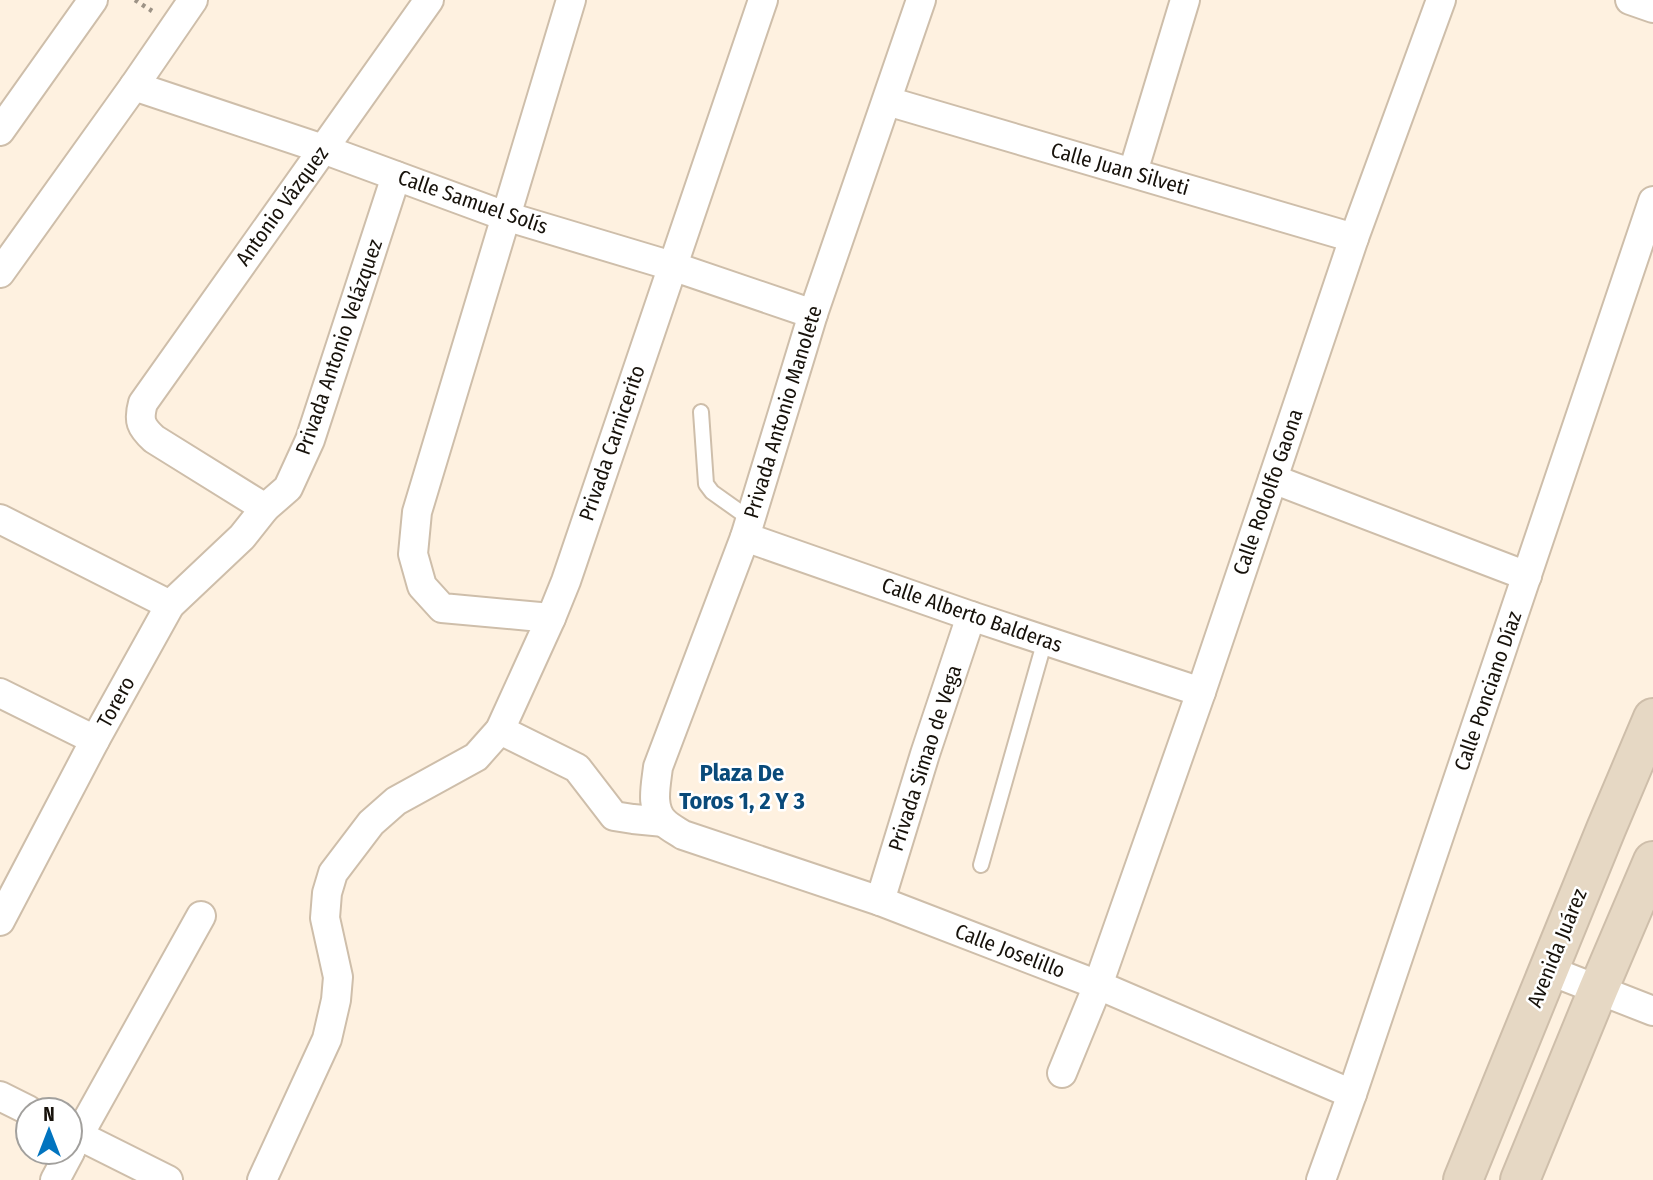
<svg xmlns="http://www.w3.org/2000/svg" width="1653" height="1180" font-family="'Fira Sans Condensed',sans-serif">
  <rect width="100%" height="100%" fill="#fef1e0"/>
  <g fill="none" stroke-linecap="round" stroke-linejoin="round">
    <defs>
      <g id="service">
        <polyline points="701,412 706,484 712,492 750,519"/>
        <polyline points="981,865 1045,640"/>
      </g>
      <g id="minor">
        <path d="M921,0L813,314L745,537L658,767C656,785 650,808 664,822C669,827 677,831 683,835L880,901L1098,985L1352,1094"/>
        <polyline points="1630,0 1653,8"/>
        <polyline points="134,86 323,149 505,216 672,266 813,314"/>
        <polyline points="887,101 1354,238"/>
        <polyline points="0,131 93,0"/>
        <polyline points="1133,172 1185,0"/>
        <polyline points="0,273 134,86 193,0"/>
        <polyline points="1273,479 1527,576"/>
        <path d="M265,508L154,439C141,427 138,421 143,403L429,0"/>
        <polyline points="0,519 170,605"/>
        <polyline points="745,537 971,616 1201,692"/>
        <polyline points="551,618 566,581 763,0"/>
        <polyline points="0,693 95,740"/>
        <polyline points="500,730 577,768 614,816 633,819 664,822"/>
        <polyline points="880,901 925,754 971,616"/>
        <polyline points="0,921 95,740 170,605 242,537 265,508 288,488 310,440 396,176"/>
        <polyline points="1548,970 1653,1011"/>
        <polyline points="1062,1073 1098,985 1201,692 1354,238 1441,0"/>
        <polyline points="0,1096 28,1110"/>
        <polyline points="70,1131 168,1180"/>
        <polyline points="70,1151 201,916"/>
        <polyline points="55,1180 70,1152"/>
        <polyline points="262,1180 327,1039 336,1000 338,977 325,918 327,893 333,873 371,823 396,801 476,757 500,730 551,618 442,608 422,586 413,554 417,512 571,0"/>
        <polyline points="1321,1180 1352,1094 1653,201"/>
      </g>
      <g id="secondary">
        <polyline points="1463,1180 1606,829 1653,718"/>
        <polyline points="1520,1180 1598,990 1653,861"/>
      </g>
    </defs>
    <!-- service casing -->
    <use href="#service" stroke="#cebeaa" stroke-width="18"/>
    <!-- minor casing -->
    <use href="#minor" stroke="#cebeaa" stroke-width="32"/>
    <!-- secondary casing -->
    <use href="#secondary" stroke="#cebeaa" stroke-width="42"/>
    <!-- path -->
    <polyline stroke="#9d9386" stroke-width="4.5" stroke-dasharray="3.5 5" stroke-linecap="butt" points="135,0 152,11"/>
    <!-- service -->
    <use href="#service" stroke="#fff" stroke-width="14"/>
    <!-- minor -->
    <use href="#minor" stroke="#fff" stroke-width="28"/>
    <!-- secondary -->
    <use href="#secondary" stroke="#e6d8c4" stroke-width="38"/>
  </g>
  <g text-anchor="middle" stroke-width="5" stroke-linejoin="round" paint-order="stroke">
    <!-- street labels -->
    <g font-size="21" fill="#17120b" stroke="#fff">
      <text transform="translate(1120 169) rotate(16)" y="7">Calle Juan Silveti</text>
      <text transform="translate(473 202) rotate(19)" y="7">Calle Samuel Solís</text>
      <text transform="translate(282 206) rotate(-54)" y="7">Antonio Vázquez</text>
      <text transform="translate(339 347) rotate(-71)" y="7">Privada Antonio Velázquez</text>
      <text transform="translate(783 412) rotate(-73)" y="7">Privada Antonio Manolete</text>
      <text transform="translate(612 443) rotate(-71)" y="7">Privada Carnicerito</text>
      <text transform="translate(1268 492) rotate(-71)" y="7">Calle Rodolfo Gaona</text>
      <text transform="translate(972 615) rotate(19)" y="7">Calle Alberto Balderas</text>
      <text transform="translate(1488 691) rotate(-71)" y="7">Calle Ponciano Díaz</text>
      <text transform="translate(116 702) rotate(-61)" y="7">Torero</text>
      <text transform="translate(925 758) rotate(-72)" y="7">Privada Simao de Vega</text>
      <text transform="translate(1557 948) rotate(-68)" y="7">Avenida Juárez</text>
      <text transform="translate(1010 951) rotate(21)" y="7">Calle Joselillo</text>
    </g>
    <!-- quarter labels -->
    <g font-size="24" font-weight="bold" fill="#094a7a" stroke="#fff">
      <text x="742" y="781">Plaza De<tspan x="742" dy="28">Toros 1, 2 Y 3</tspan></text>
    </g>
  </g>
  <!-- north arrow -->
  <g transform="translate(49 1131)"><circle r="33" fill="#ffffff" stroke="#a2a09d" stroke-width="2"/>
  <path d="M0-5L12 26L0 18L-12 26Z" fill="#0174bf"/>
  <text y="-10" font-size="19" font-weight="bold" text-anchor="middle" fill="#17120b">N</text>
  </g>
</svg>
